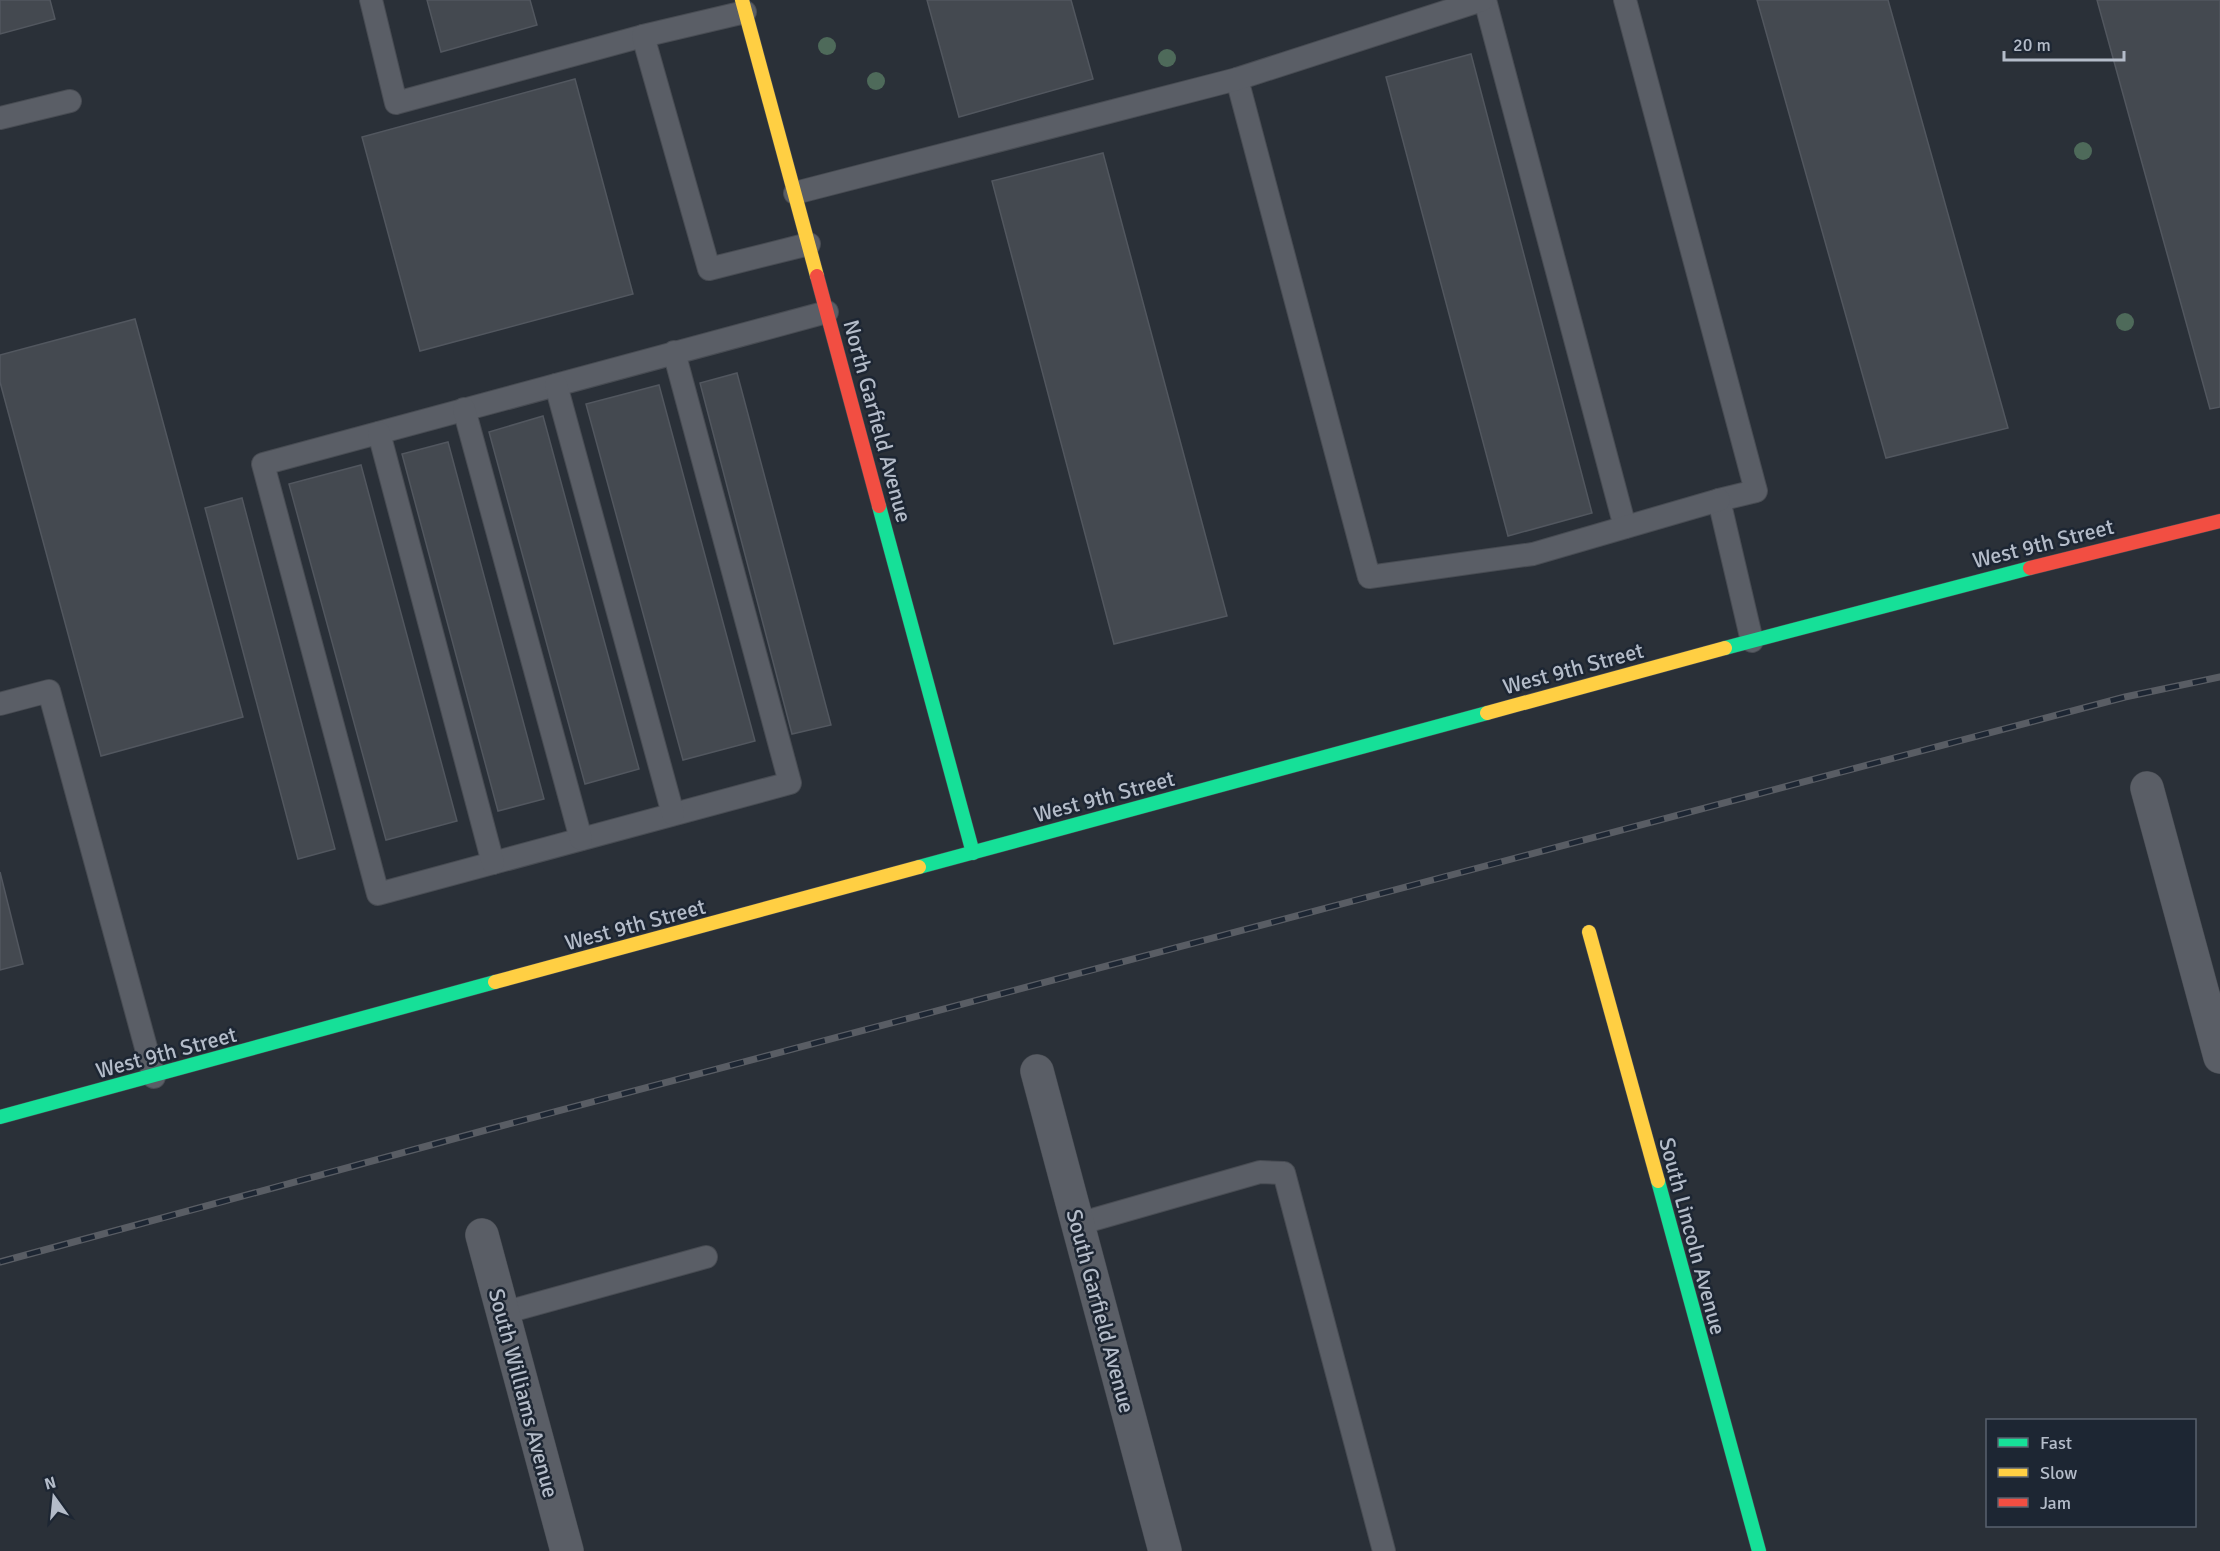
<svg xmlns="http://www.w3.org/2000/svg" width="2220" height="1551" font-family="Signika,sans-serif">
  <rect width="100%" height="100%" fill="#2a3038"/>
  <!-- building -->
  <g fill="#444950" stroke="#52575f" stroke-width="1.5">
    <polygon points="0,0 50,0 55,19 0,34"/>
    <polygon points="427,0 530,0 537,25 441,52"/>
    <polygon points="927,0 1071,0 1093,79 959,117"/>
    <polygon points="1757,0 1888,0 2008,428 1886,458"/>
    <polygon points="2097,0 2220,0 2220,407 2210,409"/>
    <polygon points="1471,54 1592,513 1508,536 1386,77"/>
    <polygon points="575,79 633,294 420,351 362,137"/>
    <polygon points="1103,153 1227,616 1114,644 992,181"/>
    <polygon points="135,319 243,717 101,756 0,382 0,355"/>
    <polygon points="737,373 831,725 792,734 700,383"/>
    <polygon points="659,385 755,741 683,760 586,404"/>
    <polygon points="543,416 639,769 585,784 489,432"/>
    <polygon points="448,442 544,799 498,811 402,454"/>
    <polygon points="361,465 457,821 386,840 289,484"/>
    <polygon points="242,498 335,849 298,859 205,508"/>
    <polygon points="0,872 23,964 0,970"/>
  </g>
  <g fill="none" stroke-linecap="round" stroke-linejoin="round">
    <defs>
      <g id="lane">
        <polyline points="371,0 396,103 643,36"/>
        <polyline points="1485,0 1625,527"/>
        <polyline points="1625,0 1756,491 1719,500 1752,641"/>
        <polyline points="745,12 643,36 709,269 809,244"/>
        <polyline points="1237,79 1369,577 1533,554 1719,500"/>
        <polyline points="0,118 70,101"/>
        <polyline points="795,193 1237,79 1482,0"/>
        <polyline points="674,352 790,783 378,894 263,464 827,312"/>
        <polyline points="556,385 673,814"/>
        <polyline points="464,409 581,839"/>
        <polyline points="379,433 493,863"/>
        <polyline points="0,704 49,691 154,1077"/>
        <polyline points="1078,1224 1260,1172 1284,1173 1384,1551"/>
        <polyline points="503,1313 706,1257"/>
      </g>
      <g id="street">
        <polyline points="2147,788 2220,1057"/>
        <polyline points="1037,1071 1165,1551"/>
        <polyline points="482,1235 567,1551"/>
      </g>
      <g id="fast">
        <polyline points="879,506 973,853"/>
        <polyline points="1725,648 2030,568"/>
        <polyline points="919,867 1487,713"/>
        <polyline points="0,1117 495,982"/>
        <polyline points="1658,1181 1759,1551"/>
      </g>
      <g id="slow">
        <polyline points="742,0 817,276"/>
        <polyline points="1487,713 1725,648"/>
        <polyline points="1589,932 1658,1181"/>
        <polyline points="495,982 919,867"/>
      </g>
      <g id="jam">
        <polyline points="817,276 879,506"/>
        <polyline points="2030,568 2220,521"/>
      </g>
    </defs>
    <!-- lane casing -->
    <use href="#lane" stroke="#484c53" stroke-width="24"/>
    <!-- street casing -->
    <use href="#street" stroke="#484c53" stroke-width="34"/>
    <!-- fast casing -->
    <use href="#fast" stroke="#484c53" stroke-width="15"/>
    <!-- slow casing -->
    <use href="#slow" stroke="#484c53" stroke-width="15"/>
    <!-- jam casing -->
    <use href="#jam" stroke="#484c53" stroke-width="15"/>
    <!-- lane -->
    <use href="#lane" stroke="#5a5e66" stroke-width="22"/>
    <!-- street -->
    <use href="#street" stroke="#5a5e66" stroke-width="33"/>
    <!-- fast -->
    <use href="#fast" stroke="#16e098" stroke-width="14"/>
    <!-- slow -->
    <use href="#slow" stroke="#ffcf43" stroke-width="14"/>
    <!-- jam -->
    <use href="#jam" stroke="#f24e42" stroke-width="14"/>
    <defs>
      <polyline id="rail" points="0,1262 486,1130 2125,697 2220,677"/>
    </defs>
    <!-- rail casing -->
    <use href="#rail" stroke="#595d64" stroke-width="7"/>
    <!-- rail -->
    <use href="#rail" stroke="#1d2633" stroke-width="4.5" stroke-dasharray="14" stroke-linecap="butt"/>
  </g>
  <!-- trees -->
  <g fill="#4e6a5a">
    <circle cx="827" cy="46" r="9"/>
    <circle cx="1167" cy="58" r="9"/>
    <circle cx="876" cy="81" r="9"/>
    <circle cx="2083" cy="151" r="9"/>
    <circle cx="2125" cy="322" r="9"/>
  </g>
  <g text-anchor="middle" stroke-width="5" stroke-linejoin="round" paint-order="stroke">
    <!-- street labels -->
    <g font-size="22" fill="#b4bcc9" stroke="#1d2633">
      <text transform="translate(878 421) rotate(75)" y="8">North Garfield Avenue</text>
      <text transform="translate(2043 543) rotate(-14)" y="8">West 9th Street</text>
      <text transform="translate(1573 668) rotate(-15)" y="8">West 9th Street</text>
      <text transform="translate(1104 796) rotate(-15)" y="8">West 9th Street</text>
      <text transform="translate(635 924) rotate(-15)" y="8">West 9th Street</text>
      <text transform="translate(166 1052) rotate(-15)" y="8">West 9th Street</text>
      <text transform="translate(1693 1236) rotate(75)" y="8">South Lincoln Avenue</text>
      <text transform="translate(1101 1311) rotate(75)" y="8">South Garfield Avenue</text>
      <text transform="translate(524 1393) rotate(75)" y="8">South Williams Avenue</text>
    </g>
  </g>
  <!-- legend -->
  <rect x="1986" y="1419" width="210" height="108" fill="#1d2633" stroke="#59626f" stroke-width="1.5"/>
  <rect x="1998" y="1438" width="30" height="9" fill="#16e098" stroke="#59626f" stroke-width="1.5"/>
  <text x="2040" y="1449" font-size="18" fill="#b4bcc9">Fast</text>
  <rect x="1998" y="1468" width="30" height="9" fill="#ffcf43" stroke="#59626f" stroke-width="1.5"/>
  <text x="2040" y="1479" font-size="18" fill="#b4bcc9">Slow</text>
  <rect x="1998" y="1498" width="30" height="9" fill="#f24e42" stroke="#59626f" stroke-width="1.5"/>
  <text x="2040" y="1509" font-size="18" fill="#b4bcc9">Jam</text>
  <!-- north arrow -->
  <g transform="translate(54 1497) rotate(345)" stroke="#1d2633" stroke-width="4.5" paint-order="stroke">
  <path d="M0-4.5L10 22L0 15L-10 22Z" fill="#b4bcc9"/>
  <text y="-9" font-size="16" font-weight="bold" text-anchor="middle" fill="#b4bcc9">N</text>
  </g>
  <!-- scale -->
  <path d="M2004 51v9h120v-9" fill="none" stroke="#b4bcc9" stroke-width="3"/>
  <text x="2013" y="51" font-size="18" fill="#b4bcc9" stroke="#1d2633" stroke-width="4.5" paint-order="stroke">20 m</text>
</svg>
